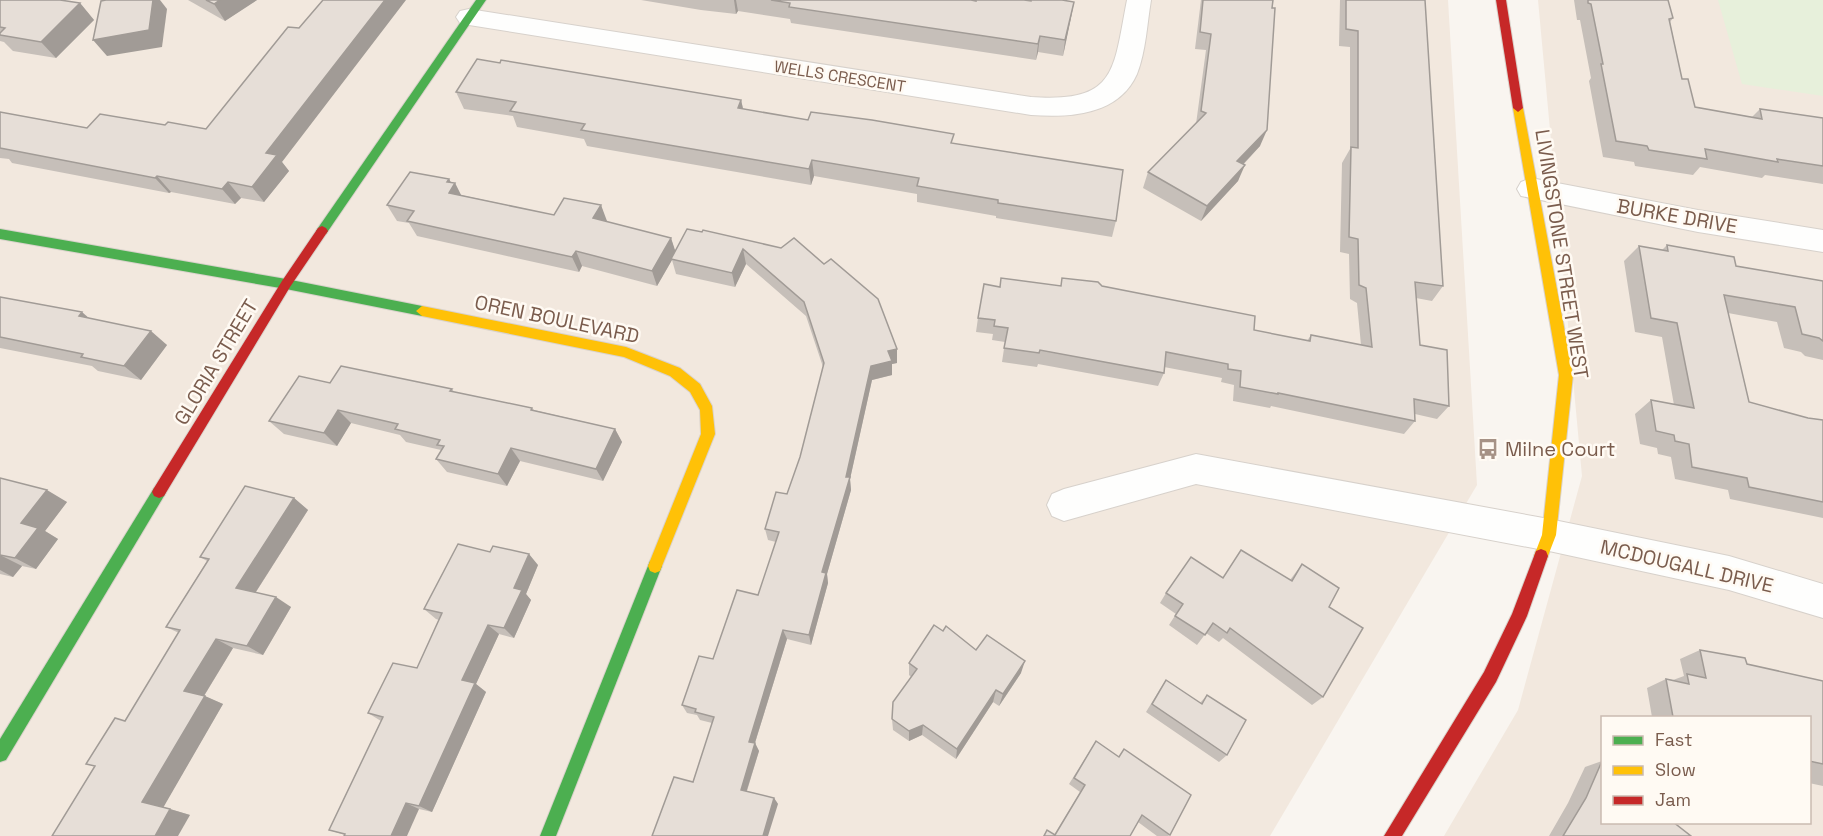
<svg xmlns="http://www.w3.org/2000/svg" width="1823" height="836" font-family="'Space Grotesk',sans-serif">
  <rect width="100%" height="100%" fill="#f9f5f0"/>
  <!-- residential -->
  <g fill="#f2e8de" fill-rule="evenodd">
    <polygon points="0,0 1448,0 1477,485 1270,836 0,836"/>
    <path d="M1538,0H1823V836H1444L1518,710L1582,476ZM1602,718H1810V822H1602Z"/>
  </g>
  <!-- green -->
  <polygon fill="#e7f0db" points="1718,0 1823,0 1823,96 1742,84"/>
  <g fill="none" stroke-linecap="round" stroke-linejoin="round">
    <defs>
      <g id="street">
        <path d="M1127,0H1151C1147,24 1146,51 1137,74C1119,115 1070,118 1031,115L469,25L460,23L456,17L460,11L469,9L1031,97C1117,103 1113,71 1127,0Z"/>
        <polygon points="1531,178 1698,210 1823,230 1823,252 1698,232 1521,196 1517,189 1521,182"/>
        <polygon points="1196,454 1549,519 1729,556 1823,584 1823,618 1729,590 1549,551 1196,484 1064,521 1052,516 1047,505 1052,494 1064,489"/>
      </g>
      <g id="fast">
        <polygon points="476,0 486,0 326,234 318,234 316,231 318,228"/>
        <polygon points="0,229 286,279 422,306 428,311 422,316 286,289 0,239"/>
        <polygon points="159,486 164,488 166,492 164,496 6,760 0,762 0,739 154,488"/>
        <polygon points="655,559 660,561 662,566 556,836 540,836 650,561"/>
      </g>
      <g id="slow">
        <polygon points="1518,104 1523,108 1573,375 1556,535 1546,561 1541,563 1536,561 1534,556 1542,535 1559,375 1513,108"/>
        <polygon points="422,306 626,347 680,368 700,384 712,406 715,434 660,571 655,573 650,571 648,566 701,434 700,410 690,392 670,376 624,357 422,316 416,311"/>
      </g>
      <g id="jam">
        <polygon points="1496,0 1506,0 1523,108 1518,112 1513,108"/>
        <polygon points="322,226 326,228 328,231 326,234 290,287 164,496 159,498 154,496 152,492 154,488 282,281 318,228"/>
        <polygon points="1541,549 1546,551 1548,556 1527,616 1496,682 1402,836 1384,836 1484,672 1512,614 1536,551"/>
      </g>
    </defs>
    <!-- street casing -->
    <use href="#street" stroke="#d7d1cb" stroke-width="2"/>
    <!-- fast casing -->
    <use href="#fast" stroke="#d9d2cb" stroke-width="2"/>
    <!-- slow casing -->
    <use href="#slow" stroke="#d9d2cb" stroke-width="2"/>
    <!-- jam casing -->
    <use href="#jam" stroke="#d9d2cb" stroke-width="2"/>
    <!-- street -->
    <use href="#street" fill="#fefefd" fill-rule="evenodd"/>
    <!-- fast -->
    <use href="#fast" fill="#4caf50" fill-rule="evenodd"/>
    <!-- slow -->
    <use href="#slow" fill="#ffc107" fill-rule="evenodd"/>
    <!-- jam -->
    <use href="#jam" fill="#c62828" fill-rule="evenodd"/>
  </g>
  <!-- wall -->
  <g fill="#c6bfb9">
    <polygon points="0,0 80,3 94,20 56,58 13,51 4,42 0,41"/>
    <polygon points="188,0 257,0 225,21"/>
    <polygon points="641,0 971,0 1074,2 1063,56 1038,52 1036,60 791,23 790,19 738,11 736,14 701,10"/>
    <polygon points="1201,0 1273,0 1260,146 1243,165 1238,181 1201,221 1143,188 1148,172 1196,124 1206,50 1195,49"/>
    <polygon points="1340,0 1425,0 1443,286 1432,301 1416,298 1420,345 1449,406 1437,419 1415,414 1415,421 1404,434 1271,406 1270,408 1233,401 1234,385 1221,382 1222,378 1164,367 1164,373 1158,386 1038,364 1037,367 1002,362 1005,342 992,340 993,334 976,332 978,318 1000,287 1102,286 1254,330 1307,341 1311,335 1361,345 1357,303 1350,299 1349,254 1340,252 1342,163 1350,149 1350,47 1339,46"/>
    <polygon points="1574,0 1668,0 1673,18 1670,22 1682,79 1695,107 1752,117 1760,109 1823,118 1823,184 1765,175 1762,178 1700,167 1693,175 1635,166 1634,162 1603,157 1589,81 1591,78 1580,20 1577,20"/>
    <polygon points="456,92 741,100 743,109 953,144 1116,221 1112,237 996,218 996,216 917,202 917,194 814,176 811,185 587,146 584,139 517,127 513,116 464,109"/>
    <polygon points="0,112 87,128 165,125 282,162 289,171 264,202 241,198 235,204 171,192 169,193 12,163 9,159 0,158"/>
    <polygon points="449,179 451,183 455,183 461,195 554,215 601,205 606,222 671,238 675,252 781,248 897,363 892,364 892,375 872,380 850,479 851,490 827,574 828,583 811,645 787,639 755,743 759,751 747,791 774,798 778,804 693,782 712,723 700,720 697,715 687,713 682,705 758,595 776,542 768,540 765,529 787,494 800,457 823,367 806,316 746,264 735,287 676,274 672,260 657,286 582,266 579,272 417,236 409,223 397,221 387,205"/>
    <polygon points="1667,245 1736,266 1823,281 1823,360 1805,356 1801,352 1784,348 1777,322 1728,313 1749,402 1808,418 1823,420 1823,518 1730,499 1728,490 1675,479 1671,457 1658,454 1657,448 1640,444 1635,414 1651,400 1674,405 1662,337 1635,332 1624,261 1639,246 1662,250"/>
    <polygon points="0,297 89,318 167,345 141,380 98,371 92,366 0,348"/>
    <polygon points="330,383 452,389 454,392 532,408 534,410 615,429 622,442 603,481 520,461 507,486 447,472 436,459 441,450 406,442 400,435 351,423 337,446 284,434 269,421"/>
    <polygon points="0,478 67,502 45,531 58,539 36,569 22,566 13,577 0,574"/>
    <polygon points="294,498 308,510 256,592 291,607 263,655 233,648 204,696 223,704 163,807 190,815 52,836 125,721 179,633 166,627 207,561 200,557"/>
    <polygon points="490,552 538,565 526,594 531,600 514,638 499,634 476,684 486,692 432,812 419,809 345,835 329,830 381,721 368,713 417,668 439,620 436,619 424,609"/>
    <polygon points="1302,564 1329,607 1323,697 1312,705 1223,638 1219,642 1206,633 1197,645 1169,625 1176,614 1160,603 1166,593 1223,577 1290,580"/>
    <polygon points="976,650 1021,673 999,706 993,702 956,759 922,735 909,741 893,730 892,719 911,677 909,675 909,663"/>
    <polygon points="1700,650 1747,664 1823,681 1823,786 1809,783 1809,717 1652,717 1647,688 1666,679 1673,680 1684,676 1680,659"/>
    <polygon points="1166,680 1200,703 1207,695 1227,755 1219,762 1146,712 1160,689"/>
    <polygon points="1096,741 1119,757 1124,749 1170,835 1168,836 1157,836 1138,822 1130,836 1043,836 1047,830 1054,835 1080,792 1069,784"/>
    <polygon points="1602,761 1602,822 1691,836 1549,836 1568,803 1585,767"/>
  </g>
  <!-- shaded-wall -->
  <g fill="#a19b96">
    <polygon points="153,0 160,0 167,9 162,47 107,56 93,40"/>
    <polygon points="220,0 257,0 225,21 214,4"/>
    <polygon points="385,0 406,0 282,162 289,171 264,202 252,187 266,153"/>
    <polygon points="734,0 736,0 738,11 736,14"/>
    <polygon points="1074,2 1071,18 1063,56 1065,40"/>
    <polygon points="80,3 94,20 56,58 41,42"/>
    <polygon points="1040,36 1038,52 1036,60 1038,44"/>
    <polygon points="741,100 745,117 738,108"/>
    <polygon points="1267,130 1260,146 1231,177 1237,161"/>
    <polygon points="812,160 814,176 811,185 809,169"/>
    <polygon points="1245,165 1238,181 1201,221 1207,206"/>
    <polygon points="157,176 171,192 169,193 155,178"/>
    <polygon points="449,179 453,186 455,183 463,199 449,193 447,182"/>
    <polygon points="228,182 241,198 235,204 222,189"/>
    <polygon points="601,205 607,221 600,234 593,218"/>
    <polygon points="671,238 676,253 657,286 652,271"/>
    <polygon points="743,249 746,264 735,287 732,273"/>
    <polygon points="576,251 582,266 579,272 572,257"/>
    <polygon points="82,312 99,327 79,316"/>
    <polygon points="151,331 167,345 141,380 124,366"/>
    <polygon points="897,349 897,363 892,364 892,375 872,380 850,479 851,490 827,574 828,583 811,645 809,635 822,572 846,477 871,366 888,351"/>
    <polygon points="338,410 351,423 337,446 324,433"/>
    <polygon points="615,429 622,442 603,481 596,469"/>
    <polygon points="511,448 520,461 507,486 498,474"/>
    <polygon points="47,490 67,502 45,531 58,539 36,569 15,558 21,523"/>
    <polygon points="294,498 308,510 252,598 236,588"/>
    <polygon points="529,554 538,565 526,594 531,600 514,638 504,628 514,588"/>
    <polygon points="0,555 22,566 13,577 0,570"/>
    <polygon points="276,597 291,607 263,655 247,646"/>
    <polygon points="488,625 499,634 476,684 486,692 432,812 419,806 462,680"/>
    <polygon points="783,630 787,639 753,749 749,742"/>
    <polygon points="216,639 233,648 202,699 184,691"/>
    <polygon points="1025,661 1021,673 999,706 1003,694"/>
    <polygon points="996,690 993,702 956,759 957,749"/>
    <polygon points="205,696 223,704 163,808 142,802"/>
    <polygon points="923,725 922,735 909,741 909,731"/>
    <polygon points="755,743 759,751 745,796 741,790"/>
    <polygon points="774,798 778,804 768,836 763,836"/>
    <polygon points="406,803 419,809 407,836 391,836"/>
    <polygon points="170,809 190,815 178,836 155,836"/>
  </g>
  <!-- building -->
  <g fill="#e6ded7" stroke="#a19b96" stroke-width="1.5">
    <polygon points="0,0 60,0 80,3 41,42 0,35 0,33 5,28 0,27"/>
    <polygon points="106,0 153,0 149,30 93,40 101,1"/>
    <polygon points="206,0 220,0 214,4"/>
    <polygon points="323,0 385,0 266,153 277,155 252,187 228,182 222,189 157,176 155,178 0,148 0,112 87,128 100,114 165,125 168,122 206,129 288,27 299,28"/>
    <polygon points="771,0 971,0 976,1 976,0 1024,0 1031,1 1031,0 1062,0 1074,2 1065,40 1040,36 1038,44 789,7 790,3"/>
    <polygon points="1203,0 1273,0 1272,8 1275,8 1267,130 1237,161 1245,165 1207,206 1148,172 1206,113 1201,111 1211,34 1200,32"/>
    <polygon points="1346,0 1425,0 1443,286 1415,282 1420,345 1447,350 1449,406 1414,399 1415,421 1278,393 1278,394 1240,387 1241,371 1228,369 1228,364 1166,352 1164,373 1040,350 1039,353 1004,348 1008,328 994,326 995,320 978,318 984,284 1000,287 1001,278 1061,286 1062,278 1098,282 1102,286 1255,316 1254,330 1310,341 1311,335 1372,347 1366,288 1359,285 1358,239 1349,237 1351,147 1358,148 1358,31 1346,29"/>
    <polygon points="1588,0 1668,0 1673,18 1669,19 1682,79 1688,79 1695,107 1762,119 1760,109 1823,118 1823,166 1777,159 1778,162 1705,149 1707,159 1649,150 1647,146 1616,141 1601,64 1603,64 1591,4 1588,3"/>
    <polygon points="477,59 500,63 501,60 741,100 738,108 808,120 811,112 872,120 954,134 951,143 1123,170 1116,221 998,203 998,200 917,186 919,178 812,160 809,169 581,130 585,124 510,111 516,102 456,92"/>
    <polygon points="410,172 449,179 447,182 455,183 449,193 554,215 564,198 601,205 593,218 671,238 652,271 576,251 572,257 407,221 414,211 387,205"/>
    <polygon points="687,229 702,232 703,230 781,248 794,238 824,264 831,259 878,299 897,349 888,351 892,361 871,366 846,477 850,477 822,572 826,573 809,635 783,630 749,742 755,743 741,790 774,798 763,836 652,836 674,777 693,782 714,717 695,712 696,709 682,705 699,656 713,659 737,590 758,595 779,532 765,529 776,492 787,494 800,457 824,363 804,302 743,249 732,273 671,259"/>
    <polygon points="1667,245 1734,257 1736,266 1823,281 1823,341 1819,338 1802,334 1795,307 1724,295 1749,402 1808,418 1823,420 1823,502 1749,487 1747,478 1692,467 1689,444 1675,441 1674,435 1656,431 1651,400 1694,408 1677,323 1651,318 1639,246 1668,251"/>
    <polygon points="0,297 82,312 79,316 151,331 124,366 81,357 83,354 0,337"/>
    <polygon points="341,366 452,389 450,391 532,408 531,410 615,429 596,469 511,448 498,474 436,459 444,446 437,445 440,440 395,429 398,424 338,410 324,433 269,421 299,376 330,383"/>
    <polygon points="0,478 47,490 21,523 38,528 15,558 0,555"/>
    <polygon points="245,486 294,498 236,588 276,597 247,646 216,639 184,691 205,696 142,802 170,809 155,836 52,836 95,766 86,764 115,718 125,721 180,630 166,627 209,559 200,557"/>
    <polygon points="458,544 490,552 493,546 529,554 514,588 522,590 504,628 488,625 462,680 475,683 419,806 406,803 391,836 344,836 345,834 329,830 383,717 368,713 393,663 417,668 442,613 424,609"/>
    <polygon points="1241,550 1292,581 1302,564 1339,588 1329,607 1363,628 1323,697 1230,628 1227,633 1213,623 1205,635 1175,616 1183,604 1166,593 1191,557 1223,578"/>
    <polygon points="934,625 943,631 946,626 976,650 987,635 1025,661 1003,694 996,690 957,749 923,725 909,731 892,719 893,702 917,669 909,663"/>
    <polygon points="1700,650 1745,658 1747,664 1823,681 1823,764 1809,761 1809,717 1673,717 1666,679 1689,684 1687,674 1706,678"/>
    <polygon points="1166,680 1202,704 1207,695 1246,720 1227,755 1152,704"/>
    <polygon points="1096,741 1119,757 1124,749 1191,795 1170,835 1142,815 1130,836 1044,836 1047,830 1055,835 1085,785 1074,778"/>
    <polygon points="1602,761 1602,822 1673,822 1691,836 1563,836 1586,798"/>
  </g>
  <!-- icons -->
  <defs>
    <symbol id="bus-bare" viewBox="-9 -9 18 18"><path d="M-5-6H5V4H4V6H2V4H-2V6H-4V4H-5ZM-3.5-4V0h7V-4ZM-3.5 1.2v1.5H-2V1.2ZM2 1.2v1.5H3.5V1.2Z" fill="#a69286" stroke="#fffaf3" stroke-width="2.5" paint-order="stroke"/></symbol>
  </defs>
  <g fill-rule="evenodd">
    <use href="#bus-bare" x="1473" y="434" width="30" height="30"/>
  </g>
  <g text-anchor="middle" stroke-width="5" stroke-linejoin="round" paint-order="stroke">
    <!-- far-street labels -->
    <g font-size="16" fill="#7a5c4d" stroke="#fffaf3">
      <text transform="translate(840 76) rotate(9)" y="6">WELLS CRESCENT</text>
    </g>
    <!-- street labels -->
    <g font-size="20" fill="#7a5c4d" stroke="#fffaf3">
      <text transform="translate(1677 216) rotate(10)" y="7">BURKE DRIVE</text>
      <text transform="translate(1562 254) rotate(81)" y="7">LIVINGSTONE STREET WEST</text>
      <text transform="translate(557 319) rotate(12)" y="7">OREN BOULEVARD</text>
      <text transform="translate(216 362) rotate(-59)" y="7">GLORIA STREET</text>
      <text transform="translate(1687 566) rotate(13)" y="7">MCDOUGALL DRIVE</text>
    </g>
    <!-- poi labels -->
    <g font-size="20" fill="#7a5c4d" stroke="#fffaf3" text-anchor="start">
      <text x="1505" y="456">Milne Court</text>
    </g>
  </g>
  <!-- legend -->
  <rect x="1601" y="716" width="210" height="108" fill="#fffaf3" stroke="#cabbb1" stroke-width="1.5"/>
  <rect x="1613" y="736" width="30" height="9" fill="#4caf50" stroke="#cabbb1" stroke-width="1.5"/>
  <text x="1655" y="746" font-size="18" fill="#7a5c4d">Fast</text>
  <rect x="1613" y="766" width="30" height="9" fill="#ffc107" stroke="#cabbb1" stroke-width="1.5"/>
  <text x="1655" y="776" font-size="18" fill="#7a5c4d">Slow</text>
  <rect x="1613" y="796" width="30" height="9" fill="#c62828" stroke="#cabbb1" stroke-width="1.5"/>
  <text x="1655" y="806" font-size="18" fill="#7a5c4d">Jam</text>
</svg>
